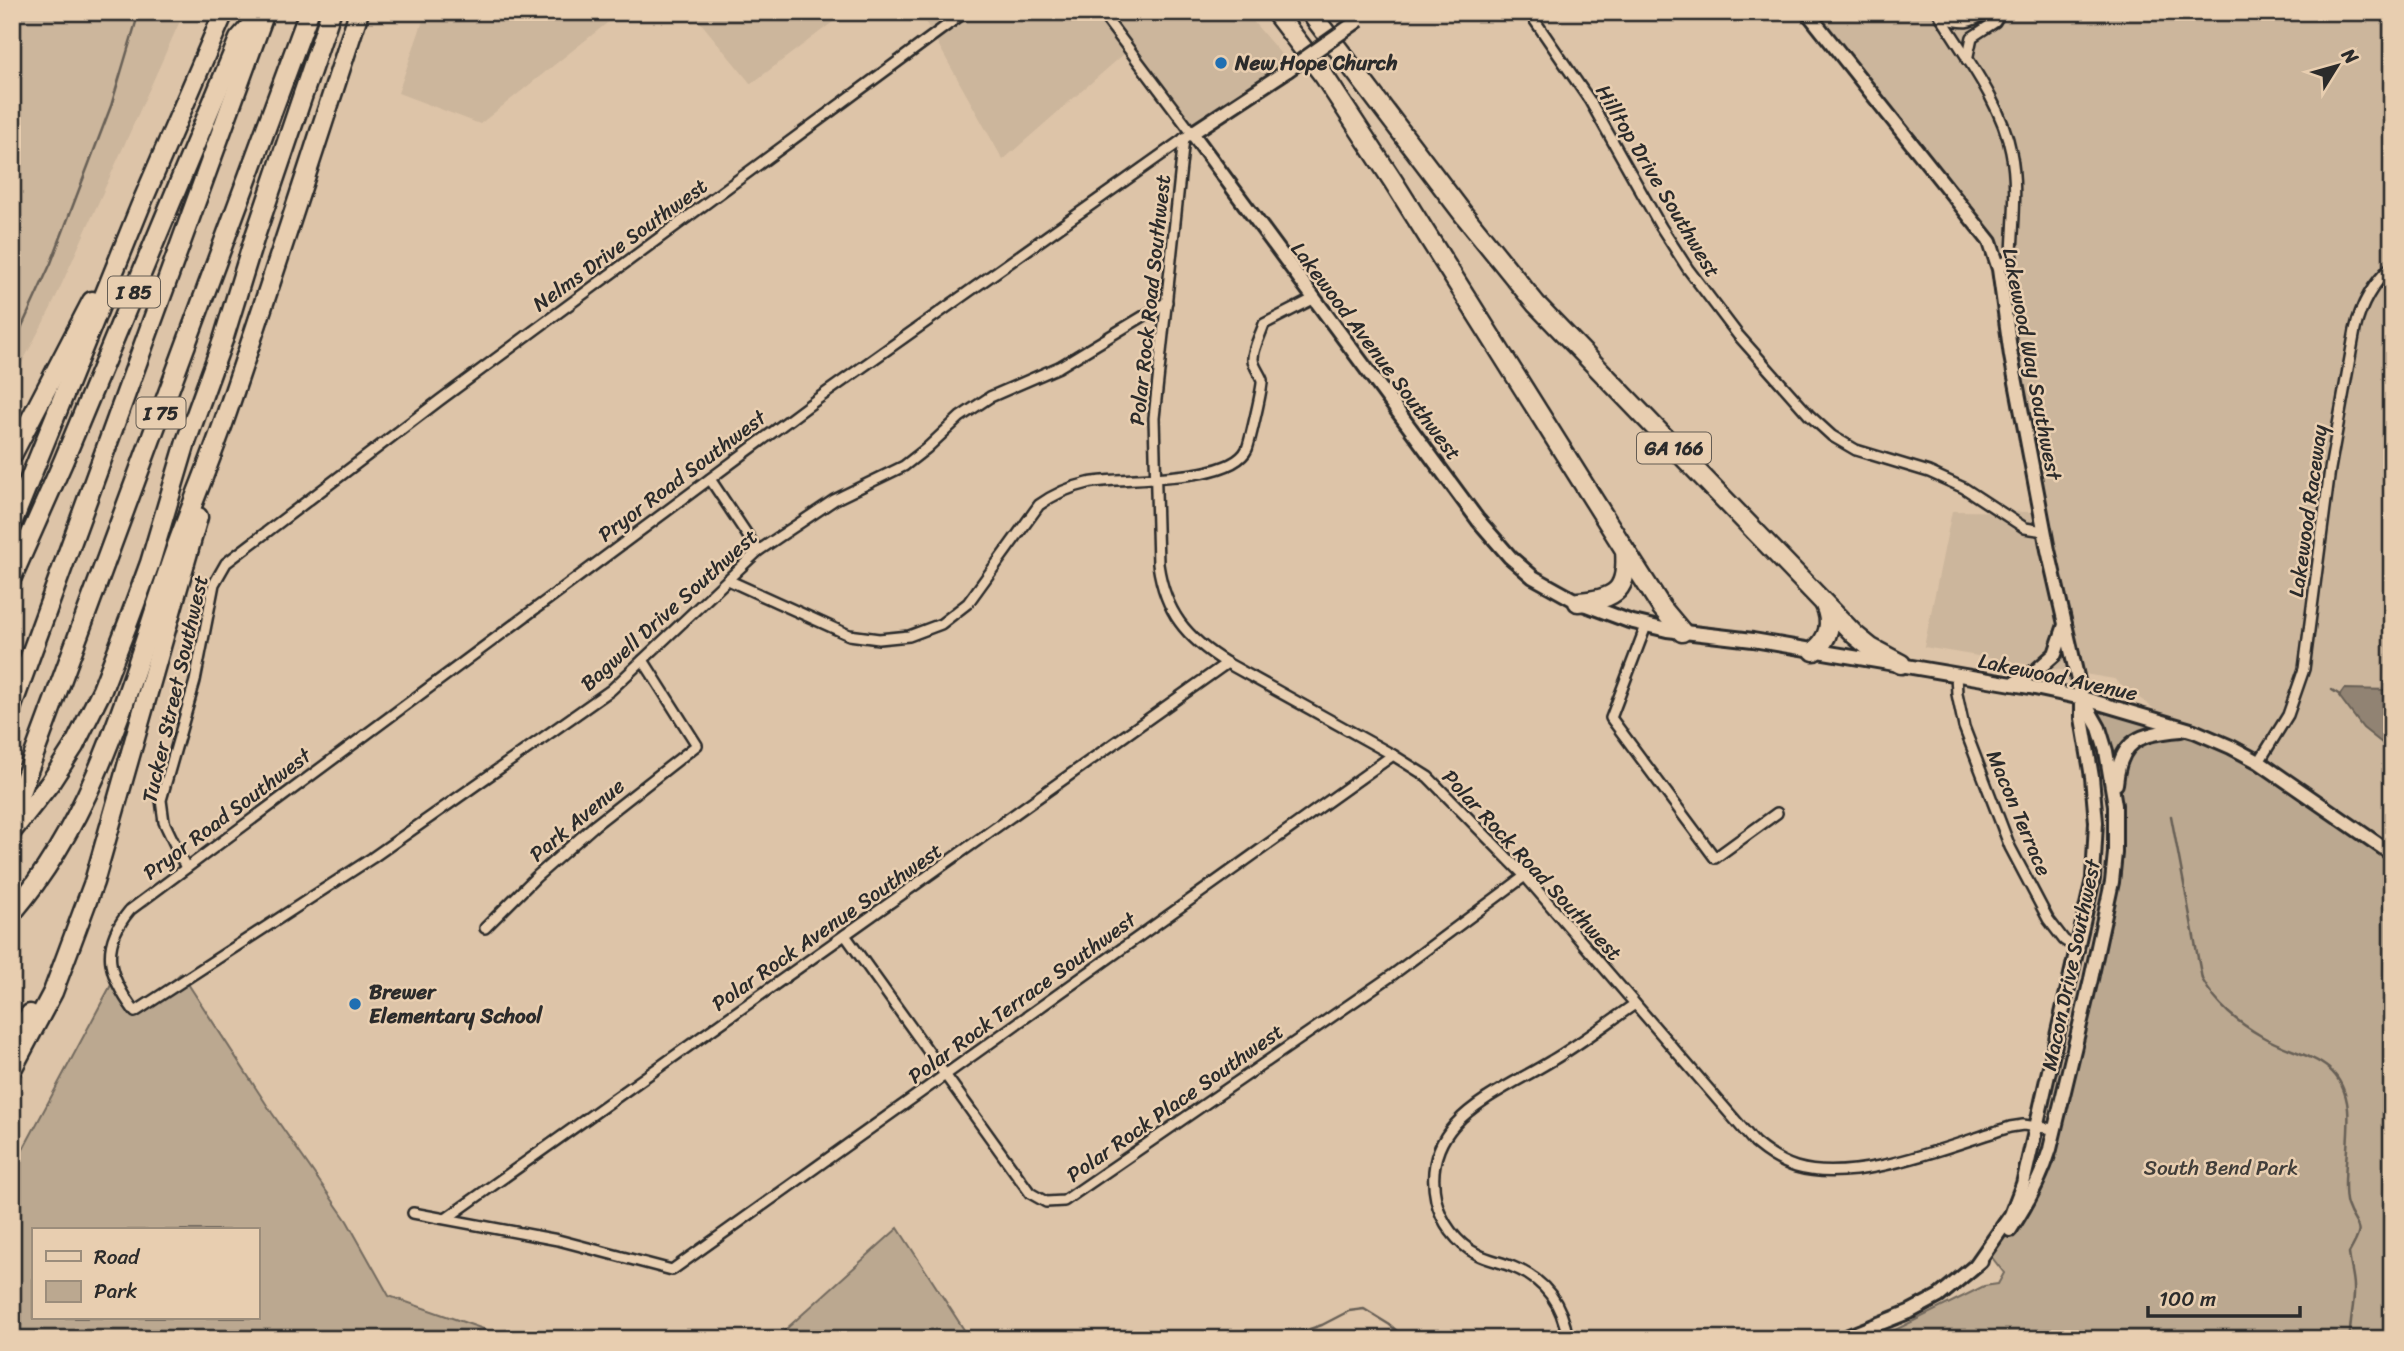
<svg xmlns="http://www.w3.org/2000/svg" width="2404" height="1351" font-family="Sriracha,sans-serif">
  <rect width="100%" height="100%" fill="#ddc4a8"/>
  <filter id="ink" filterUnits="userSpaceOnUse"><feTurbulence type="fractalNoise" baseFrequency=".0143" numOctaves="2"/><feDisplacementMap in="SourceGraphic" scale="14" xChannelSelector="R" yChannelSelector="G"/><feConvolveMatrix kernelMatrix="1 2 1 2 8 2 1 2 1" color-interpolation-filters="sRGB"/></filter>
  <g filter="url(#ink)">
    <!-- built -->
    <g fill="#ccb69c">
      <polygon points="12,12 184,12 51,308 12,382"/>
      <polygon points="426,12 621,12 480,124 398,93"/>
      <polygon points="692,12 846,12 751,84"/>
      <polygon points="920,12 1245,12 1286,60 1190,141 1124,54 1003,160"/>
      <polygon points="1798,12 2392,12 2392,867 2203,739 2185,732 2114,679 1924,647 1952,511 2037,512 2008,356 2016,263 1940,191"/>
    </g>
    <!-- green -->
    <g fill="#bba890" stroke="#736a5e" stroke-width="2" fill-rule="evenodd">
      <polygon points="2082,698 2259,762 2392,851 2392,1339 2007,1339 1995,1333 1976,1339 1877,1339 1984,1286 1998,1284 2004,1273 1990,1255 2054,1129 2117,832"/>
      <path d="M181,973L272,1113L347,1221L389,1296L512,1339H12V1170L111,985L139,1012ZM33,1230H257V1318H33Z"/>
      <polygon points="898,1228 970,1339 775,1339"/>
    </g>
    <!-- water -->
    <polygon fill="#918373" stroke="#686056" stroke-width="2" points="2344,689 2392,690 2392,751 2363,728 2339,696"/>
    <g fill="none" stroke-linecap="round" stroke-linejoin="round">
      <!-- stream -->
      <g stroke="#686056" stroke-width="2.5">
        <polyline points="12,348 51,263 111,106 139,12"/>
        <polyline points="2332,690 2340,695"/>
        <path d="M2171,816L2202,979C2217,1006 2237,1022 2263,1037C2299,1058 2342,1055 2348,1109C2350,1130 2345,1161 2345,1184C2345,1191 2345,1199 2347,1205C2356,1231 2367,1222 2349,1253C2350,1265 2354,1276 2354,1287C2355,1305 2349,1321 2350,1339"/>
        <polyline points="1279,1339 1322,1325 1349,1311 1364,1309 1390,1325 1406,1339"/>
      </g>
      <defs>
        <g id="street">
          <path d="M1101,12L1192,133L816,400L130,910C99,947 108,976 135,1012L372,858L611,690L758,551L834,500L904,466L927,448L960,417L990,397L1059,367L1167,302"/>
          <polyline points="1529,12 1590,101 1661,227 1688,269 1738,335 1809,415 1832,436 1856,450 1929,472 1964,488 2025,528 2044,531"/>
          <path d="M1938,12C1963,54 2002,103 2011,152C2018,185 2013,222 2012,255L1999,269"/>
          <path d="M1942,18C1966,24 1967,24 1989,12"/>
          <polyline points="1967,60 1972,37 1995,22 2001,12"/>
          <path d="M1184,138L1154,418L1158,564C1165,612 1186,638 1227,663L1393,755L1428,777L1525,876L1755,1143C1767,1153 1780,1162 1796,1167C1857,1185 1951,1145 2010,1127L2023,1125L2054,1129"/>
          <polyline points="710,479 758,551"/>
          <path d="M728,580L849,635L879,639L909,636L941,624L968,603L1039,505C1053,495 1070,487 1088,483C1121,476 1231,484 1247,449C1250,441 1263,386 1262,380C1260,374 1254,367 1253,360C1252,350 1261,334 1264,324L1313,299"/>
          <polyline points="1646,626 1611,718 1715,858 1777,813"/>
          <polyline points="1956,674 1957,694 1964,727 2010,847 2048,919 2064,940 2079,950"/>
          <path d="M2259,762L2288,715L2304,669L2330,469L2355,330C2361,304 2372,284 2392,266"/>
          <polyline points="186,868 164,822 161,800 195,681 214,584 226,563 440,400 965,12"/>
          <polyline points="485,928 536,877 595,825 697,745 643,660"/>
          <polyline points="845,935 1030,1193 1046,1202 1064,1201 1391,976 1525,876"/>
          <polyline points="413,1213 558,1240 672,1270 1393,755"/>
          <polyline points="447,1218 1227,663"/>
          <path d="M1568,1339C1562,1304 1546,1280 1513,1267C1501,1262 1488,1260 1477,1254C1457,1244 1441,1222 1436,1200C1419,1120 1496,1095 1551,1061C1580,1044 1607,1023 1635,1004"/>
        </g>
        <g id="secondary">
          <polyline points="1807,12 1990,242 1999,269 2011,356 2048,550 2082,698 2082,718 2092,777 2096,822 2093,879 2023,1184 2011,1215 1976,1265"/>
          <polyline points="1288,70 1192,133 1478,520 1510,557 1533,577 1578,602 1629,621 1667,630 1753,640 2030,687 2082,698 2194,731 2231,747 2259,762 2392,854"/>
          <polyline points="2013,684 2037,670 2055,654 2065,625"/>
          <path d="M2116,784C2120,739 2140,734 2181,730"/>
          <path d="M2010,1230C2027,1204 2041,1179 2050,1149L2091,979L2112,882L2115,853V805L2106,751L2099,728L2082,698"/>
          <polyline points="1841,1339 1911,1311 1939,1296 1981,1261"/>
        </g>
        <g id="highway">
          <polyline points="1275,12 1324,76 1393,181 1625,550 1662,608 1682,632"/>
          <polyline points="1310,12 1464,215 1536,304 1855,635 1871,648 1901,664"/>
          <polyline points="12,455 92,301"/>
          <polyline points="12,523 140,207 224,12"/>
          <polyline points="12,577 63,462 239,39 260,15"/>
          <path d="M1578,602C1617,599 1628,590 1625,550"/>
          <path d="M1814,651C1829,639 1833,623 1825,605"/>
          <polyline points="12,706 265,12"/>
          <polyline points="12,814 309,12"/>
          <polyline points="12,831 50,783 74,746 102,690 129,620 150,563 186,442 223,340 255,236 331,12"/>
          <path d="M12,913C100,811 132,673 176,548C191,507 208,466 223,424C270,288 314,150 359,12"/>
          <polyline points="12,1044 30,1014"/>
          <polyline points="12,1069 53,992 94,882 198,517"/>
        </g>
      </defs>
      <!-- street casing -->
      <use href="#street" stroke="#2b2b2b" stroke-width="14"/>
      <!-- secondary casing -->
      <use href="#secondary" stroke="#2b2b2b" stroke-width="18"/>
      <!-- highway casing -->
      <use href="#highway" stroke="#2b2b2b" stroke-width="23"/>
      <!-- street -->
      <use href="#street" stroke="#e8ceb0" stroke-width="9"/>
      <!-- secondary -->
      <use href="#secondary" stroke="#e8ceb0" stroke-width="12"/>
      <!-- highway -->
      <use href="#highway" stroke="#e8ceb0" stroke-width="18"/>
      <defs>
        <polyline id="secondary-bridge" points="1288,70 1359,20"/>
      </defs>
      <!-- secondary-bridge casing -->
      <use href="#secondary-bridge" stroke="#2b2b2b" stroke-width="18" stroke-linecap="butt"/>
      <!-- secondary-bridge -->
      <use href="#secondary-bridge" stroke="#e8ceb0" stroke-width="12"/>
    </g>
  </g>
  <!-- markers -->
  <g fill="#1f6fb2" stroke="#e8ceb0" stroke-width="2.5">
    <circle cx="1221" cy="63" r="7"/>
    <circle cx="355" cy="1004" r="7"/>
  </g>
  <g text-anchor="middle" stroke-width="5" stroke-linejoin="round" paint-order="stroke">
    <!-- shield labels -->
    <g fill="#e8ceb0" stroke="#645c53" stroke-width="2">
      <rect x="108" y="276.5" width="52" height="31" rx="5"/>
      <rect x="136.5" y="397.5" width="49" height="31" rx="5"/>
      <rect x="1637" y="432.5" width="74" height="31" rx="5"/>
    </g>
    <g font-size="19" font-weight="bold" fill="#2b2b2b">
      <text x="134" y="299">I 85</text>
      <text x="161" y="420">I 75</text>
      <text x="1674" y="455">GA 166</text>
    </g>
    <!-- poi labels -->
    <g font-size="21" font-weight="bold" fill="#2b2b2b" stroke="#e8ceb0" text-anchor="start">
      <text x="1235" y="70">New Hope Church</text>
      <text x="369" y="999">Brewer<tspan x="369" dy="24">Elementary School</tspan></text>
    </g>
    <!-- street labels -->
    <g font-size="21" fill="#2b2b2b" stroke="#e8ceb0">
      <text transform="translate(1658 181) rotate(59)" y="7">Hilltop Drive Southwest</text>
      <text transform="translate(620 245) rotate(-36)" y="7">Nelms Drive Southwest</text>
      <text transform="translate(1150 300) rotate(-84)" y="7">Polar Rock Road Southwest</text>
      <text transform="translate(1376 351) rotate(53)" y="7">Lakewood Avenue Southwest</text>
      <text transform="translate(2032 364) rotate(79)" y="7">Lakewood Way Southwest</text>
      <text transform="translate(682 476) rotate(-37)" y="7">Pryor Road Southwest</text>
      <text transform="translate(2308 511) rotate(-82)" y="7">Lakewood Raceway</text>
      <text transform="translate(669 610) rotate(-42)" y="7">Bagwell Drive Southwest</text>
      <text transform="translate(2058 677) rotate(12)" y="7">Lakewood Avenue</text>
      <text transform="translate(175 689) rotate(-77)" y="7">Tucker Street Southwest</text>
      <text transform="translate(2019 813) rotate(67)" y="7">Macon Terrace</text>
      <text transform="translate(227 814) rotate(-37)" y="7">Pryor Road Southwest</text>
      <text transform="translate(577 820) rotate(-40)" y="7">Park Avenue</text>
      <text transform="translate(1532 865) rotate(47)" y="7">Polar Rock Road Southwest</text>
      <text transform="translate(827 927) rotate(-35)" y="7">Polar Rock Avenue Southwest</text>
      <text transform="translate(2071 965) rotate(-78)" y="7">Macon Drive Southwest</text>
      <text transform="translate(1022 998) rotate(-36)" y="7">Polar Rock Terrace Southwest</text>
      <text transform="translate(1175 1103) rotate(-35)" y="7">Polar Rock Place Southwest</text>
    </g>
    <!-- park labels -->
    <g font-size="21" fill="#413e3a" stroke="#e8ceb0">
      <text x="2221" y="1175">South Bend Park</text>
    </g>
  </g>
  <!-- margin -->
  <rect width="2404" height="1351" fill="none" stroke="#e8ceb0" stroke-width="42"/>
  <rect x="21" y="21" width="2362" height="1309" fill="none" stroke="#2b2b2b" stroke-width="2.5" filter="url(#ink)"/>
  <!-- legend -->
  <rect x="32" y="1228" width="228" height="91" fill="#e8ceb0" stroke="#9c8d7b" stroke-width="2"/>
  <rect x="46" y="1251" width="35" height="10" fill="#e8ceb0" stroke="#9c8d7b" stroke-width="2"/>
  <text x="94" y="1264" font-size="21" fill="#2b2b2b">Road</text>
  <rect x="46" y="1281" width="35" height="21" fill="#bba890" stroke="#9c8d7b" stroke-width="2"/>
  <text x="94" y="1298" font-size="21" fill="#2b2b2b">Park</text>
  <!-- north arrow -->
  <g transform="translate(2337 66) rotate(53)" stroke="#e8ceb0" stroke-width="5" paint-order="stroke">
  <path d="M0-5L12 26L0 18L-12 26Z" fill="#2b2b2b"/>
  <text y="-10" font-size="19" font-weight="bold" text-anchor="middle" fill="#2b2b2b">N</text>
  </g>
  <!-- scale -->
  <path d="M2148 1306v10h152v-10" fill="none" stroke="#2b2b2b" stroke-width="3.5"/>
  <text x="2159" y="1306" font-size="21" fill="#2b2b2b" stroke="#e8ceb0" stroke-width="5" paint-order="stroke">100 m</text>
</svg>
